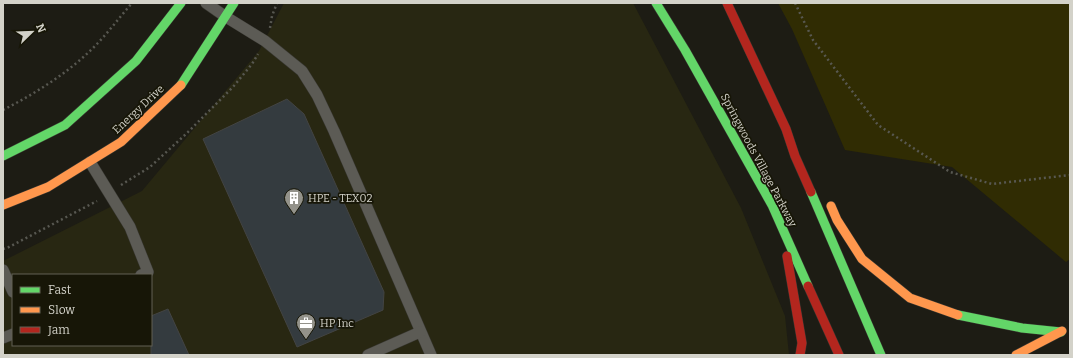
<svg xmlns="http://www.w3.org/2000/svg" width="1073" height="358" font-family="Bitter,serif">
  <rect width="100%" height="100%" fill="#1d1c14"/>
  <!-- built -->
  <path fill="#282712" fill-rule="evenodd" d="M284,3H633L741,208L785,316L789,355H3V261L142,191L259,51ZM13,275H151V345H13Z"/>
  <!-- green -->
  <polygon fill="#302c03" points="778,3 1070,3 1070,259 1066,262 952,167 845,150 792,29"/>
  <!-- building -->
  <g fill="#343b3f" stroke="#434443">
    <polygon points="287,99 304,114 384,292 383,310 297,347 203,139"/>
    <polygon points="168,309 189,355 151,355 151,316"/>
  </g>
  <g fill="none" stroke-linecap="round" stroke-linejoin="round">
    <defs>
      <g id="lane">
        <polyline points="206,3 226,17 265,41 302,71 317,95 334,131 431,355"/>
        <polyline points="90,162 130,227 148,272 141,275"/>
        <polyline points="3,270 13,292"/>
        <polyline points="3,338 13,334"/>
        <polyline points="368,355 420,332"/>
      </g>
      <g id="fast">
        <polyline points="656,3 685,50 772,205 808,286"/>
        <polyline points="181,85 234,3"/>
        <polyline points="3,156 65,125 136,61 181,3"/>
        <polyline points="811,192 881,355"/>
        <polyline points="958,315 1022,328 1061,332"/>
      </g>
      <g id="slow">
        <polyline points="3,205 48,187 121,142 181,85"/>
        <polyline points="831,206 837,220 862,259 910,298 958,315"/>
        <polyline points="1016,355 1062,331"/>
      </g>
      <g id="jam">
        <polyline points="727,3 786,129 795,156 811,192"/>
        <polyline points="787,256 802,343 800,355"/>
        <polyline points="808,286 839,355"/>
      </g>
    </defs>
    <!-- lane casing -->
    <use href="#lane" stroke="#383731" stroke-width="12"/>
    <!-- fast casing -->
    <use href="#fast" stroke="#383731" stroke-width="10"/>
    <!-- slow casing -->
    <use href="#slow" stroke="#383731" stroke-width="10"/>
    <!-- jam casing -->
    <use href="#jam" stroke="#383731" stroke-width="10"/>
    <!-- path -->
    <g stroke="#585851" stroke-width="2.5" stroke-dasharray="2 3" stroke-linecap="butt">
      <polyline points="795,3 813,40 878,125 950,172 992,184 1070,175"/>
      <polyline points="270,28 272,16 277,3"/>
      <path d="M3,110C36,93 68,73 94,47C107,34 119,18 132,3"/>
      <polyline points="121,185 150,167 186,134 233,87 252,64 258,54"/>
      <polyline points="3,249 7,248 97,201"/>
    </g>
    <!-- lane -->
    <use href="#lane" stroke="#5c5b55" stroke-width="11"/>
    <!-- fast -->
    <use href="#fast" stroke="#63d668" stroke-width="9"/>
    <!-- slow -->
    <use href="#slow" stroke="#ff974d" stroke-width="9"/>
    <!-- jam -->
    <use href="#jam" stroke="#b3261e" stroke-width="9"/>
  </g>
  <!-- icons -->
  <defs>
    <symbol id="building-pin" viewBox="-11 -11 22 30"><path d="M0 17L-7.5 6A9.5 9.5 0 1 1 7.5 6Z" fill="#93928a" stroke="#171607"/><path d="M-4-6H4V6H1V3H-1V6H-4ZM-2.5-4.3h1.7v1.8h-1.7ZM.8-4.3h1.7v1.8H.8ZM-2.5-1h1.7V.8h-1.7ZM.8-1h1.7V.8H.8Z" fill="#fff"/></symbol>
    <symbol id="office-pin" viewBox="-11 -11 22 30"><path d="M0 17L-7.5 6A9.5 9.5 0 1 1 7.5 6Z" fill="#93928a" stroke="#171607"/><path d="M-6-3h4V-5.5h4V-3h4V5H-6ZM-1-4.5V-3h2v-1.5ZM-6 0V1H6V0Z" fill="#fff"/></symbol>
  </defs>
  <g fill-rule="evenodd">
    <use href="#building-pin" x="283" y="187" width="22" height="30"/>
    <use href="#office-pin" x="295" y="312" width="22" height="30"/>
  </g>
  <g text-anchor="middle" stroke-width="3.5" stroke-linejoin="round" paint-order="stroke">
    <!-- street labels -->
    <g font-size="11" fill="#d3d2c9" stroke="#171607">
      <text transform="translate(138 109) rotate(-43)" y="4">Energy Drive</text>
      <text transform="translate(759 160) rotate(62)" y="4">Springwoods Village Parkway</text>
    </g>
    <!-- poi labels -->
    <g font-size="11" fill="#d3d2c9" stroke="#171607" text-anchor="start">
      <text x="308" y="202">HPE - TEX02</text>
      <text x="320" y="327">HP Inc</text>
    </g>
  </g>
  <!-- border -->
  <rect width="1073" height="358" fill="none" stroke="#d3d2c9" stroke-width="8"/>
  <!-- legend -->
  <rect x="12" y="274" width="140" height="72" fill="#171607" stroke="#626155"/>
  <rect x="20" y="287" width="20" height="6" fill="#63d668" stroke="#626155"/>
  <text x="48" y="294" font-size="12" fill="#d3d2c9">Fast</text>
  <rect x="20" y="307" width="20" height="6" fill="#ff974d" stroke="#626155"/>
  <text x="48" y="314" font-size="12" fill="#d3d2c9">Slow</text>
  <rect x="20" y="327" width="20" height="6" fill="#b3261e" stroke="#626155"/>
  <text x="48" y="334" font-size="12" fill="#d3d2c9">Jam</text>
  <!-- north arrow -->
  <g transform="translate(32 32) rotate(67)" stroke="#171607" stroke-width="3" paint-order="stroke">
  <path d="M0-3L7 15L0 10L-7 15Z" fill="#d3d2c9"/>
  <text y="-6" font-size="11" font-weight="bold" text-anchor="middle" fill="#d3d2c9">N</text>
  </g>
</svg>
